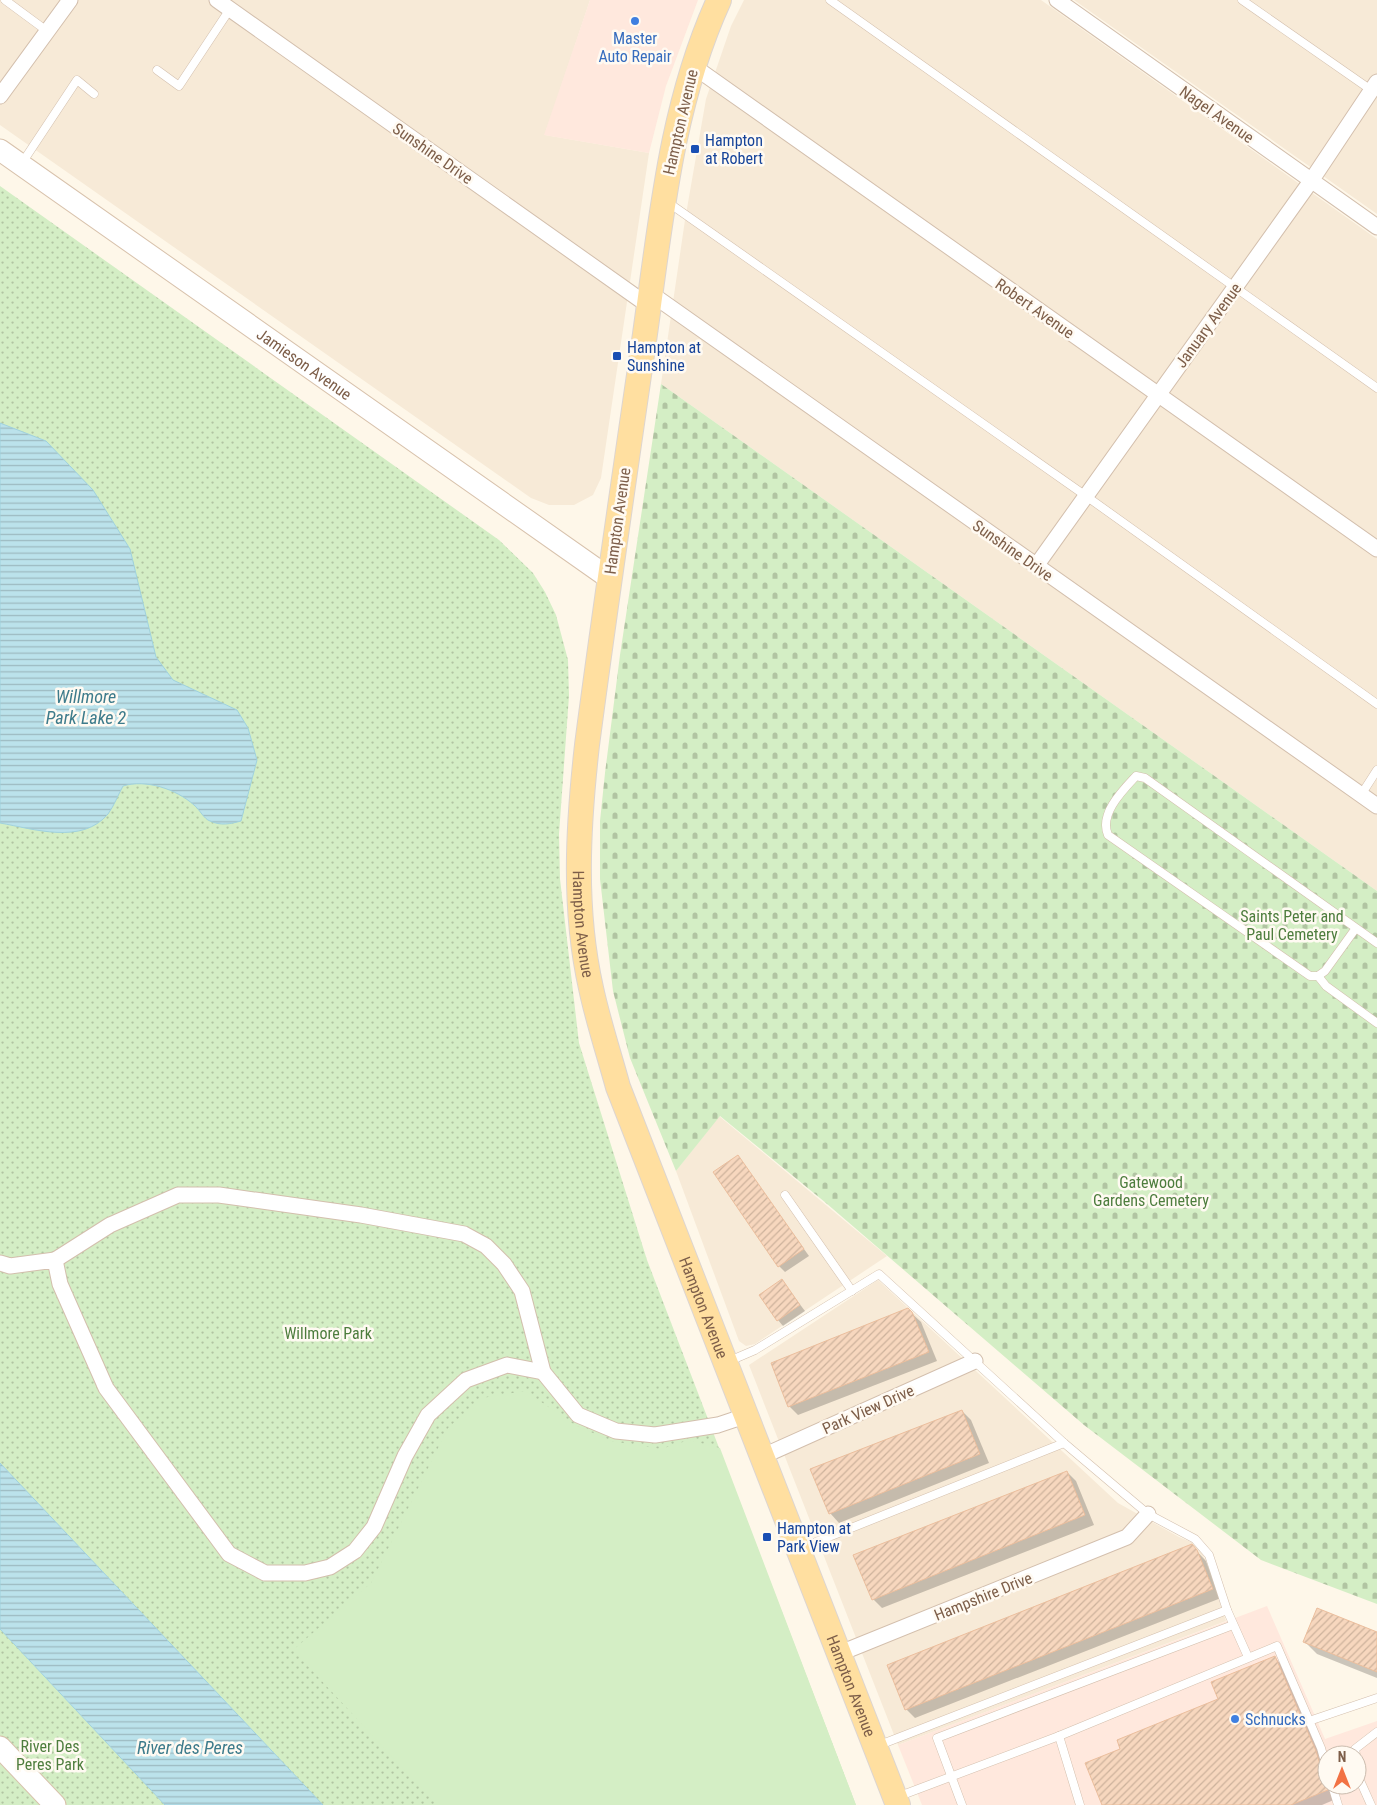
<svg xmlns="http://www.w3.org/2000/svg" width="1377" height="1805" font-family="'Roboto Condensed',sans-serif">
  <defs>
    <pattern id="cemetery-stones" width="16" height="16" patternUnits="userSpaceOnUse" patternTransform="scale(1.25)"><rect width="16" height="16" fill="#d4eec5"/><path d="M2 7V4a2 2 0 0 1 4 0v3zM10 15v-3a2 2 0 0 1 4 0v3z" fill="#b1c4a2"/></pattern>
    <pattern id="park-dots" width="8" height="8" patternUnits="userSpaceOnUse" patternTransform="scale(1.25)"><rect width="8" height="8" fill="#d4eec5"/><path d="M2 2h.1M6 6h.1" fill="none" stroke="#b1c4a2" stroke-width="1.8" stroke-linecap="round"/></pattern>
    <pattern id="water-rules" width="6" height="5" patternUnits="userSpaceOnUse" patternTransform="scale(1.25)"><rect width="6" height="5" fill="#bbe2eb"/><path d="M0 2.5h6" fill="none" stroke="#9dbac0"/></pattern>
    <pattern id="building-hatch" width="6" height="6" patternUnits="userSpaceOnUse" patternTransform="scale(1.25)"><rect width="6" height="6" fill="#f7d7be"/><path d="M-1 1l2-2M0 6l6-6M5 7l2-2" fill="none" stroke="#cdb29c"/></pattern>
  </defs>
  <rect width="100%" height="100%" fill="#fef7e9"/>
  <!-- residential -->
  <g fill="#f7ead7">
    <polygon points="0,0 590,0 545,135 649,153 601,478 593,495 574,505 549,505 531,498 0,125"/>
    <polygon points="744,0 1041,0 1377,239 1377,891 661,384 685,220 706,99 731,26"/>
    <polygon points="1074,0 1377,0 1377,214"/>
    <polygon points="719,1116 887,1256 755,1344 746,1346 739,1341 676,1171"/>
    <polygon points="878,1280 1118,1503 1179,1537 1198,1545 1205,1559 1226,1621 898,1745 749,1365"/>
  </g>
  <!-- commercial -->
  <g fill="#ffe8dd" fill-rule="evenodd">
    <polygon points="590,0 698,0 666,86 649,153 544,135"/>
    <path d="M1267,1606L1325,1739L1377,1721V1805H922L898,1745ZM1327,1755H1357V1785H1327Z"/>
  </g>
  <!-- cemetery -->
  <polygon fill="url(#cemetery-stones)" points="661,384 1377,891 1377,1604 1261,1560 1084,1425 826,1203 720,1116 676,1171 630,1058 613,991 600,879 600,821 605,773 620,655"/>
  <!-- park -->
  <g fill="url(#park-dots)">
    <polygon points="0,186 499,540 533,573 545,592 556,615 568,660 569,696 559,834 560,879 579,1043 647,1260 856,1805 323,1805 0,1463"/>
    <polygon points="0,1629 165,1805 0,1805"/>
  </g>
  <!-- garden -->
  <polygon fill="#d4eec5" points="525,1391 575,1425 611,1441 661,1449 689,1440 720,1448 856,1805 437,1805 293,1650 371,1583 448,1428 482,1398"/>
  <!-- water -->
  <g fill="url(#water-rules)" stroke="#a0d2de">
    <path d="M0,423L46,441L93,490L130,549L156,657L173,680L237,710L248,728L257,760L241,821C230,824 221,826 210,821C204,819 200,810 194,805C176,789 146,779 123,786C118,795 114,806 108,814C82,845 34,829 0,823Z"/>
    <polygon points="0,1463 323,1805 165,1805 0,1629"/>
  </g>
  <!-- shadow -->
  <g fill="#0003">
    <polygon points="738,1157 809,1256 785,1272 779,1266"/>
    <polygon points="782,1281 805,1311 783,1326 778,1320"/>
    <polygon points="908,1310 921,1322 937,1361 798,1415 789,1406"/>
    <polygon points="962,1411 971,1420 989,1463 839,1523 830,1513"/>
    <polygon points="1067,1472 1076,1481 1094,1525 882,1608 873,1599"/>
    <polygon points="1192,1546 1206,1561 1221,1598 915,1718 906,1709"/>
    <polygon points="1377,1633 1377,1678 1317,1654 1305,1642"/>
    <polygon points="1275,1658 1284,1667 1327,1769 1327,1785 1333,1785 1336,1799 1322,1805 1103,1805 1122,1749 1220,1699"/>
  </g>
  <!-- building -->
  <g fill="url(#building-hatch)" stroke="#ebbe9d">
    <polygon points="738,1155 804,1249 778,1267 713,1172"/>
    <polygon points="782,1279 800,1305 777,1321 759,1295"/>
    <polygon points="908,1308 912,1312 929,1352 788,1407 771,1363"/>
    <polygon points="962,1410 980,1454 829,1514 810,1469"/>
    <polygon points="1067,1471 1085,1515 872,1600 853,1555"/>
    <polygon points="1192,1544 1197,1550 1213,1589 905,1710 887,1665"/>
    <polygon points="1317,1608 1377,1632 1377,1672 1303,1642"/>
    <polygon points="1275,1656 1316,1751 1322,1771 1327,1778 1328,1790 1291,1805 1102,1805 1085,1763 1120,1749 1117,1740 1218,1699 1211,1682"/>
  </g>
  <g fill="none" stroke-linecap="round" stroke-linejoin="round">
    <defs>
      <g id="lane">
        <polyline points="5,0 47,31"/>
        <polyline points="830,0 1377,388"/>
        <polyline points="1242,0 1374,92"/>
        <polyline points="157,70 179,86 230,9"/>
        <polyline points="22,163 77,80 94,94"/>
        <polyline points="666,201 1086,496 1377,704"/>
        <polyline points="1361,795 1377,770"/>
        <path d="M1356,928L1325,971L1318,976H1310L1108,835C1099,814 1122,791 1136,776L1145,778L1356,928L1377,943"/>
        <polyline points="1318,976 1326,986 1377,1023"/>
        <polyline points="785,1195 852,1291"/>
        <polyline points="727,1362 755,1350 879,1274 1064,1443 1148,1514 1195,1539 1209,1555 1227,1610 1248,1657"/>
        <polyline points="801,1548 1064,1443"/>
        <polyline points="1309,1721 1377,1698"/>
        <polyline points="877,1746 1227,1610"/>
        <polyline points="1356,1755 1355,1749 1377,1732"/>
        <polyline points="1357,1767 1358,1776 1371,1805"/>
        <polyline points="1332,1785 1338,1805"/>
        <polyline points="897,1797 1059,1736"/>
        <polyline points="962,1805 937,1738 1233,1625"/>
        <polyline points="1080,1805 1059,1736 1277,1646 1321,1748 1327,1769"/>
      </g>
      <g id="street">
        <polyline points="217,0 649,306"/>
        <polyline points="1057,0 1377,227"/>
        <polyline points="693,66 1377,549"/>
        <polyline points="0,96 70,0"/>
        <polyline points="650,293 1377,806"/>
        <polyline points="1036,566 1311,181 1377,82"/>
        <polyline points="55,1260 110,1225 178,1195 219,1195 361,1215 464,1234 486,1246 504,1264 522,1291 543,1372 578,1415 616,1431 655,1435 718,1425 745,1416"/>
        <polyline points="0,1263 10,1266 55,1260 60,1284 106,1388 229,1554 265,1573 305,1573 330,1567 355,1551 374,1527 405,1456 428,1415 466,1380 507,1365 543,1372"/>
        <polyline points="761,1457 975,1361"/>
        <polyline points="838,1654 1127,1537 1148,1514"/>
      </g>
      <g id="secondary">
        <path id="s1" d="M0,150L609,578"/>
        <polyline points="0,1747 55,1805"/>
      </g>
      <g id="primary">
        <path id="s2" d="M719,0C671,105 661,220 645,334C625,471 605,608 587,745C578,826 573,908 591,988C598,1021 609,1054 618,1087L898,1805"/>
      </g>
    </defs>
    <!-- lane casing -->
    <use href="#lane" stroke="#d3bfad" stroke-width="9"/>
    <!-- street casing -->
    <use href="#street" stroke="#d3bfad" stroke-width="17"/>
    <!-- secondary casing -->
    <use href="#secondary" stroke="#d8c2ac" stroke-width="23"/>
    <!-- primary casing -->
    <use href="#primary" stroke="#ddd5d0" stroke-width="26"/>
    <!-- lane -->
    <use href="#lane" stroke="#fff" stroke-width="8"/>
    <!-- street -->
    <use href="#street" stroke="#fff" stroke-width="15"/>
    <!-- secondary -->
    <use href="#secondary" stroke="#fff" stroke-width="21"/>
    <!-- primary -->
    <use href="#primary" stroke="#ffdfa0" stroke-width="24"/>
  </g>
  <!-- markers -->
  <g fill="#3f7fe0" stroke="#fffaf2" stroke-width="2">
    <circle cx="635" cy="21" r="5"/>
    <circle cx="1235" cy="1719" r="5"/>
  </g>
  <g fill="#1a4fb4" stroke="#fffaf2" stroke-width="2">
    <rect x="690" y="144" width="10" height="10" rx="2.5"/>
    <rect x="612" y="351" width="10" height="10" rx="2.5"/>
    <rect x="762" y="1532" width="10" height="10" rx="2.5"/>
  </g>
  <g text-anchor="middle" stroke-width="5" stroke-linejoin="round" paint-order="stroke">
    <!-- shop labels -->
    <g font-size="16" fill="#366cbe" stroke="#fffaf2">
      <text x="635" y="44">Master<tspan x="635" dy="18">Auto Repair</tspan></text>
      <text x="1245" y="1725" text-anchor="start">Schnucks</text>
    </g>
    <!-- street labels -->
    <g font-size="16" fill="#7d5e49" stroke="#fffaf2">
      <text transform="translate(1217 114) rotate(35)" y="6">Nagel Avenue</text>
      <text transform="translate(680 122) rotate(-77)" y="6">Hampton Avenue</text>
      <text transform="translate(433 153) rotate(35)" y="6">Sunshine Drive</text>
      <text transform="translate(1035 308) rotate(35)" y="6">Robert Avenue</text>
      <text transform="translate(1208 325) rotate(-54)" y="6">January Avenue</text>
      <text dy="6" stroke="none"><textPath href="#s1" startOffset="372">Jamieson Avenue</textPath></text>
      <text transform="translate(617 521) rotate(-82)" y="6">Hampton Avenue</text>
      <text transform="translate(1013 550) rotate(35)" y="6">Sunshine Drive</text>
      <text dy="6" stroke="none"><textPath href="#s2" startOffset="938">Hampton Avenue</textPath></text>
      <text dy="6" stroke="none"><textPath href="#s2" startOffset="1342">Hampton Avenue</textPath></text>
      <text transform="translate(868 1409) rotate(-24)" y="6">Park View Drive</text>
      <text transform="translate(983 1596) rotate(-22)" y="6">Hampshire Drive</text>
      <text dy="6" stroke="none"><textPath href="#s2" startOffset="1748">Hampton Avenue</textPath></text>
    </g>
    <!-- transit labels -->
    <g font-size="16" fill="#164399" stroke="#fffaf2" text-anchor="start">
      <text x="705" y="146">Hampton<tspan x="705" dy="18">at Robert</tspan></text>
      <text x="627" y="353">Hampton at<tspan x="627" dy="18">Sunshine</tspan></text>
      <text x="777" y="1534">Hampton at<tspan x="777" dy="18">Park View</tspan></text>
    </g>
    <!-- park labels -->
    <g font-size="16" fill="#4d7d3d" stroke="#fffaf2">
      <text x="1292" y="922">Saints Peter and<tspan x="1292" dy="18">Paul Cemetery</tspan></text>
      <text x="1151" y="1188">Gatewood<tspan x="1151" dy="18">Gardens Cemetery</tspan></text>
      <text x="328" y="1339">Willmore Park</text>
      <text x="50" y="1752">River Des<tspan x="50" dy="18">Peres Park</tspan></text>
    </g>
    <!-- water labels -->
    <g font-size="18" font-style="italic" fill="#3d7b8b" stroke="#fffaf2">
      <text x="86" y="703">Willmore<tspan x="86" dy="21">Park Lake 2</tspan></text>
      <text x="190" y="1754">River des Peres</text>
    </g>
  </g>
  <!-- north arrow -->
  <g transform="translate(1342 1770)"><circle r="24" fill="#fffaf2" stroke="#cbbcae"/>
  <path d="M0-4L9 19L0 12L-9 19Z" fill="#f27244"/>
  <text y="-8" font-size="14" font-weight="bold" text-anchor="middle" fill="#7d5e49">N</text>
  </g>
</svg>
